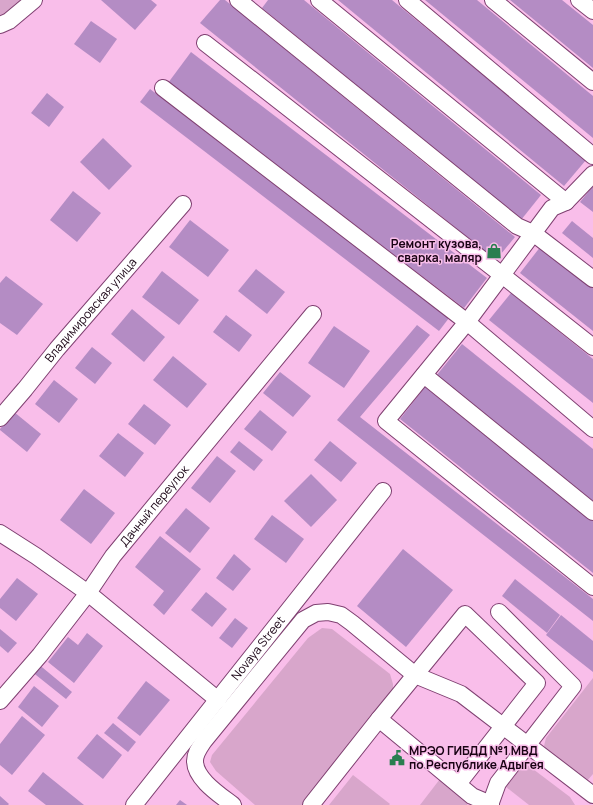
<svg xmlns="http://www.w3.org/2000/svg" width="593" height="805" font-family="Manrope,sans-serif">
  <rect width="100%" height="100%" fill="#f9beea"/>
  <!-- green -->
  <g fill="#d8a6cb">
    <polygon points="0,0 34,0 0,25"/>
    <polygon points="322,628 332,629 390,674 393,684 393,693 310,805 255,805 216,771 210,762 212,755 308,638"/>
    <polygon points="593,678 593,774 586,782 546,750 544,746 546,738"/>
    <polygon points="523,765 529,766 570,797 575,805 529,805 506,787"/>
    <polygon points="353,775 390,804 389,805 329,805"/>
    <polygon points="440,779 469,802 467,805 420,805"/>
  </g>
  <!-- building -->
  <g fill="#b48cc4">
    <polygon points="101,0 151,0 157,5 135,30"/>
    <polygon points="220,0 225,0 515,237 496,260 200,23"/>
    <polygon points="268,0 304,0 541,195 521,220 262,8"/>
    <polygon points="338,0 392,0 586,160 564,186"/>
    <polygon points="425,0 477,0 593,96 593,138"/>
    <polygon points="510,0 562,0 593,25 593,68"/>
    <polygon points="91,21 117,39 100,63 74,44"/>
    <polygon points="191,52 487,278 464,308 168,83"/>
    <polygon points="150,89 449,318 439,331 140,102"/>
    <polygon points="47,93 64,107 49,127 31,113"/>
    <polygon points="103,138 132,166 109,190 80,162"/>
    <polygon points="593,186 593,212 580,202"/>
    <polygon points="73,191 101,213 77,242 50,220"/>
    <polygon points="190,220 229,250 208,277 169,247"/>
    <polygon points="572,221 593,238 593,258 562,233"/>
    <polygon points="541,246 593,287 593,331 520,273"/>
    <polygon points="256,269 285,292 267,314 238,291"/>
    <polygon points="162,271 199,300 179,325 142,297"/>
    <polygon points="6,276 43,304 17,335 0,323 0,283"/>
    <polygon points="511,293 593,359 593,403 489,320"/>
    <polygon points="132,309 165,337 144,362 111,334"/>
    <polygon points="226,315 252,335 239,352 213,332"/>
    <polygon points="417,325 430,335 360,417 593,599 593,621 337,420"/>
    <polygon points="334,326 370,351 344,388 308,363"/>
    <polygon points="462,344 593,449 593,501 436,376"/>
    <polygon points="92,347 112,363 95,384 75,368"/>
    <polygon points="173,356 207,384 187,408 153,380"/>
    <polygon points="280,372 311,396 293,417 263,393"/>
    <polygon points="54,380 78,399 59,423 35,404"/>
    <polygon points="425,387 593,521 593,573 400,419"/>
    <polygon points="144,404 171,425 155,445 128,424"/>
    <polygon points="260,410 287,432 272,451 244,429"/>
    <polygon points="14,412 41,434 27,452 0,430 0,429"/>
    <polygon points="118,433 144,453 125,477 99,456"/>
    <polygon points="239,441 263,460 254,471 230,452"/>
    <polygon points="330,441 357,463 341,482 314,460"/>
    <polygon points="217,456 236,471 210,503 191,488"/>
    <polygon points="311,474 337,500 311,527 284,501"/>
    <polygon points="84,489 115,513 91,544 60,520"/>
    <polygon points="186,508 210,528 190,553 165,533"/>
    <polygon points="272,515 304,539 286,563 254,539"/>
    <polygon points="160,536 201,569 164,615 153,605 164,591 135,567"/>
    <polygon points="403,549 453,590 406,647 357,606"/>
    <polygon points="234,554 251,569 233,591 216,578"/>
    <polygon points="17,578 38,594 16,621 0,608 0,599"/>
    <polygon points="515,579 560,615 547,633 502,596"/>
    <polygon points="206,592 227,609 212,627 191,610"/>
    <polygon points="561,615 593,641 593,672 546,635"/>
    <polygon points="235,618 248,628 232,648 219,638"/>
    <polygon points="0,629 17,643 8,653 0,646"/>
    <polygon points="87,633 103,646 74,683 48,662 68,637 78,645"/>
    <polygon points="37,663 72,692 66,699 31,671"/>
    <polygon points="146,681 170,700 140,736 117,718"/>
    <polygon points="34,686 59,706 42,727 18,707"/>
    <polygon points="22,716 45,735 12,775 0,765 0,744"/>
    <polygon points="113,723 136,742 128,752 104,733"/>
    <polygon points="97,734 122,755 103,779 77,758"/>
    <polygon points="43,772 84,805 46,805 28,791"/>
    <polygon points="0,796 9,804 8,805 0,805"/>
    <polygon points="180,800 187,805 176,805"/>
  </g>
  <g fill="none" stroke-linecap="round" stroke-linejoin="round">
    <defs>
      <g id="minor">
        <polyline points="238,0 517,226 533,233 593,279"/>
        <polyline points="319,0 566,202"/>
        <polyline points="407,0 593,156"/>
        <polyline points="493,0 593,82"/>
        <polyline points="579,0 593,11"/>
        <polyline points="0,25 9,21 34,0"/>
        <polyline points="205,43 502,275 593,347"/>
        <polyline points="163,88 467,322 593,429"/>
        <polyline points="593,174 566,202 552,208 467,322 386,421 593,587"/>
        <polyline points="424,375 593,512"/>
        <path id="s1" d="M0,418L25,389L57,349L183,204"/>
        <polyline points="0,533 36,556 88,593 218,700"/>
        <path id="s2" d="M0,701L40,655L88,593L113,556L313,314"/>
        <polyline points="458,784 537,683 465,614 379,719 472,796 491,804"/>
        <path id="s3" d="M134,805L383,491"/>
        <path d="M233,805C220,795 195,779 195,761C195,753 200,747 204,741L303,620L316,613L328,612L341,615L352,623L415,675L461,694L593,795"/>
        <polyline points="311,805 379,719"/>
        <polyline points="490,805 498,783 573,686 499,612"/>
      </g>
    </defs>
    <!-- minor casing -->
    <use href="#minor" stroke="#7f4071" stroke-width="18"/>
    <!-- minor -->
    <use href="#minor" stroke="#fff" stroke-width="16"/>
  </g>
  <!-- icons -->
  <defs>
    <symbol id="shop-bare" viewBox="-9 -9 18 18"><path d="M-5-2.5h2.3a2.7 3.5 0 0 1 5.4 0H5L5.5 6h-11ZM-1.5-2.5h3a1.5 2.3 0 0 0-3 0Z" fill="#297e50" stroke="#f9beea" stroke-width="2.5" paint-order="stroke"/></symbol>
    <symbol id="civic-bare" viewBox="-9 -9 18 18"><path d="M-.6-6.5H3V-4.5H.6V-3L4-1V1h2V6H-6V1h2V-1L-.6-3ZM-1.2 2.5V6h2.4V2.5Z" fill="#297e50" stroke="#f9beea" stroke-width="2.5" paint-order="stroke"/></symbol>
  </defs>
  <g fill-rule="evenodd">
    <use href="#shop-bare" x="483" y="240" width="22" height="22"/>
    <use href="#civic-bare" x="386" y="747" width="22" height="22"/>
  </g>
  <g text-anchor="middle" stroke-width="3" stroke-linejoin="round" paint-order="stroke">
    <!-- poi labels -->
    <g font-size="12" font-weight="bold" fill="#190314" stroke="#f9beea" text-anchor="end">
      <text x="482" y="248">Ремонт кузова,<tspan x="482" dy="14">сварка, маляр</tspan></text>
      <text x="409" y="755" text-anchor="start">МРЭО ГИБДД №1 МВД<tspan x="409" dy="14">по Республике Адыгея</tspan></text>
    </g>
    <!-- street labels -->
    <g font-size="12" fill="#190314" stroke="#f9beea">
      <text dy="4" stroke="none"><textPath href="#s1" startOffset="141">Владимировская улица</textPath></text>
      <text dy="4" stroke="none"><textPath href="#s2" startOffset="249">Дачный переулок</textPath></text>
      <text dy="4" stroke="none"><textPath href="#s3" startOffset="200">Novaya Street</textPath></text>
    </g>
  </g>
</svg>
